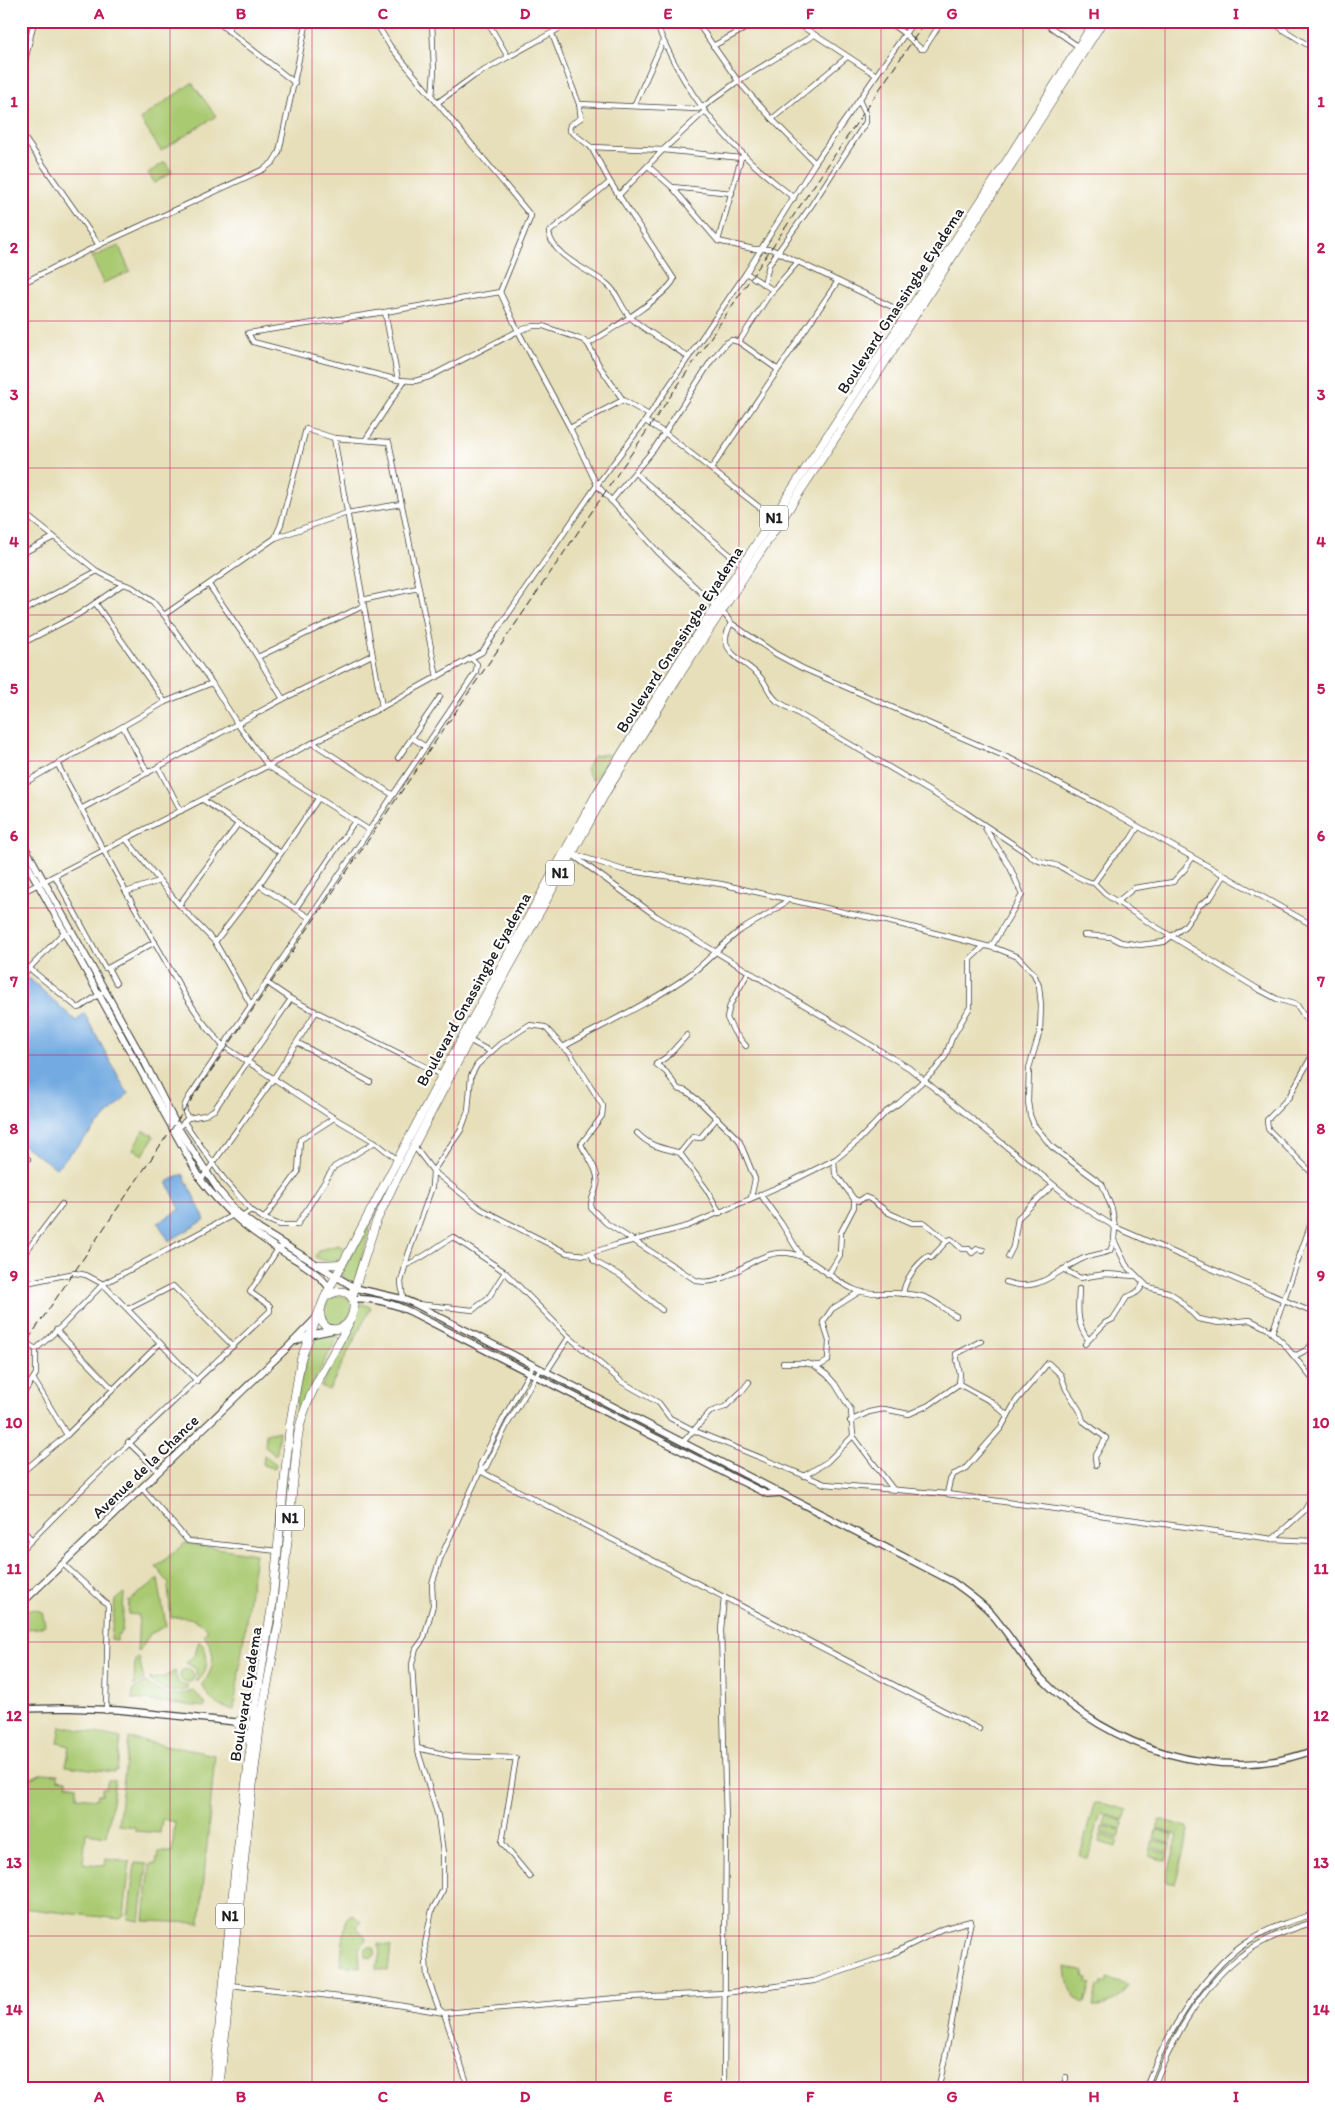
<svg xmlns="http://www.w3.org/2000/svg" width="1335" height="2110" font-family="Itim,sans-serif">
  <rect width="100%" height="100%" fill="#fff"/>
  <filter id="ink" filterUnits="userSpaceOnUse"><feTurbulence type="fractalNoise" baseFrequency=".02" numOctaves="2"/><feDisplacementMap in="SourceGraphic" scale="10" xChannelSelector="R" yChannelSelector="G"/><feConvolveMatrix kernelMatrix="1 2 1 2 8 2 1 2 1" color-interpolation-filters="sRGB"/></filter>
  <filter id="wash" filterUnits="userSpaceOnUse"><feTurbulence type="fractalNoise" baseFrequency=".0096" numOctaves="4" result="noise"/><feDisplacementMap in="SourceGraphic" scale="20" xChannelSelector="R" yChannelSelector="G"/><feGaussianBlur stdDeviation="1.12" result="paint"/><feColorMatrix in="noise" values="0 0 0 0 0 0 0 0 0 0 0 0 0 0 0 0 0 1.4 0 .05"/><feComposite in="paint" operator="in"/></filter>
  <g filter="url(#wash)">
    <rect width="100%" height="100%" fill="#e7dfba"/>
    <!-- green -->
    <g fill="#aaca72" stroke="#637347">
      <polygon points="192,83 216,116 161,151 140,119"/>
      <polygon points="165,162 172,172 155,183 148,173"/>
      <polygon points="119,246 130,272 103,283 92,257"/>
      <polygon points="607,754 608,757 596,778 592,780 586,770 593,756"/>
      <polygon points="143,1130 154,1136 143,1155 133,1149"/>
      <polygon points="374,1209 377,1210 371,1223 355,1285 341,1275"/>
      <polygon points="339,1245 344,1249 337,1261 325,1261 315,1257 319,1250"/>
      <polygon points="341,1295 349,1299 352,1307 346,1323 334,1327 326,1323 324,1310 329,1299"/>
      <polygon points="360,1303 371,1307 329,1390 321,1386 349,1335"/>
      <polygon points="341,1331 306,1396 294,1427 298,1391 312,1338"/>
      <polygon points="294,1429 277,1615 259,1710 275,1615"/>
      <polygon points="279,1431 277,1453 275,1455 265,1447 266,1434"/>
      <polygon points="264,1455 276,1464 275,1469 263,1465"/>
      <path d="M185,1543L255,1554L234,1710C218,1708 208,1699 202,1684C216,1669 216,1650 204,1635L208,1630C199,1619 186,1615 171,1618L168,1587L169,1583L156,1567Z"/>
      <polygon points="158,1579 166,1626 150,1634 140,1650 137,1651 139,1615 128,1614 129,1601"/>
      <polygon points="124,1593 122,1632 117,1635 117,1640 111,1639 115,1600"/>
      <path d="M34,1609L42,1612L45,1625C39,1630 29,1627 21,1631V1617L27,1611Z"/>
      <path d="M199,1641C210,1651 209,1672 197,1682L196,1669L186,1663L195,1654Z"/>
      <polygon points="139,1657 144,1680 134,1686 135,1659"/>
      <circle cx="187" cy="1676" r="7"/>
      <path d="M175,1671C177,1681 178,1685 188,1686V1689C173,1695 160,1691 149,1679L164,1677Z"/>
      <path d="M145,1682C156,1689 164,1697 179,1695C184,1694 189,1691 194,1691L206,1705L204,1707L132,1699L133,1690Z"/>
      <polygon points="61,1726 121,1738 117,1770 114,1772 66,1766 70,1746 58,1743"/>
      <polygon points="129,1738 215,1755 200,1923 144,1921 150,1864 156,1864 158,1852 172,1852 175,1822 162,1819 160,1833 135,1831 135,1827 118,1825"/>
      <polygon points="42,1773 58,1774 58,1779 67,1780 67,1784 77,1786 77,1797 97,1799 98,1794 102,1794 102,1788 106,1788 108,1780 115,1780 107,1836 86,1833 83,1863 105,1866 106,1858 130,1861 124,1916 120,1919 21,1908 21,1783"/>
      <polygon points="1098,1802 1127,1810 1124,1820 1101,1813 1088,1859 1080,1856 1094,1804"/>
      <polygon points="1106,1816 1124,1821 1121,1829 1104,1824"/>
      <polygon points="1159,1819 1187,1827 1189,1831 1175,1884 1166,1882 1178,1835 1156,1829"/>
      <polygon points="1103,1826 1121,1830 1119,1838 1101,1833"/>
      <polygon points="1156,1830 1173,1835 1171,1843 1154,1838"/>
      <polygon points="1101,1835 1118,1840 1116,1847 1099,1842"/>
      <polygon points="1153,1840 1171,1844 1169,1852 1151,1847"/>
      <polygon points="1151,1849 1168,1854 1166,1861 1149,1856"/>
      <polygon points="135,1863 147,1864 140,1921 128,1919"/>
      <polygon points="353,1915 362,1922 357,1927 367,1940 359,1948 360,1967 340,1965 346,1919 349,1916"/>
      <polygon points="378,1944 391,1946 388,1971 376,1969 380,1953"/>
      <circle cx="370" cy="1952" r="5.5"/>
      <path d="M1066,1967L1085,1972L1084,1977L1088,1978L1087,1983L1091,1984L1085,2003C1070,1999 1067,1981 1066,1967Z"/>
      <path d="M1108,1979L1127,1985C1118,1999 1109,2007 1093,2006L1097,1986L1101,1987L1102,1983L1106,1984Z"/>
    </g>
    <!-- water -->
    <g fill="#72aae1" stroke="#47637e">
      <polygon points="29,978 76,1021 84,1013 128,1094 56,1168 21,1144 21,986"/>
      <polygon points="183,1174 205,1220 169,1241 158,1223 180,1209 167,1182"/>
    </g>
  </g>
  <g filter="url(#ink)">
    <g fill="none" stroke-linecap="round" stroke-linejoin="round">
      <defs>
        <g id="street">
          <polyline points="216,21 295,83"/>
          <polyline points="295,21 299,24 313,21"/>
          <polyline points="375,21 390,46 531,216 500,292 518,331 570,428 597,485 658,552 726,616 731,623 776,654 802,668 1011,759 1102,806 1314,926"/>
          <polyline points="487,21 508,57"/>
          <path d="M655,21C675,71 705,118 744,155C759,171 777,184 794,198"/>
          <polyline points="696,21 738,81 772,119 815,163"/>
          <polyline points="794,21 876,75"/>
          <polyline points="887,21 905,34 921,49 924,49 942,21"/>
          <polyline points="1042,21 1079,47"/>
          <polyline points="1270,21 1314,49"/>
          <polyline points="1283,30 1289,21"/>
          <polyline points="228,31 231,21"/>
          <path d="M552,34L579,104L581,118L570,125L569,130L591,147L610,182L674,279C667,296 607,332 588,344"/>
          <polyline points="713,46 759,21"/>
          <polyline points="21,79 34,21"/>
          <polyline points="432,97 434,71 432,21"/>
          <polyline points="437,103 474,76 573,21"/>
          <polyline points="579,104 697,109 703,107 738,81 814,35"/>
          <polyline points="634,106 663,41"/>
          <polyline points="772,119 847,57"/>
          <polyline points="21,133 99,245"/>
          <polyline points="591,147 663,150 741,158 744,156"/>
          <polyline points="648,166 672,187 718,241 753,249 771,249 907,314"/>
          <path d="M610,182L549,232C551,256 591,271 607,284C618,292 621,309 631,318C648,333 670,344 688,357"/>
          <polyline points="672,187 732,193"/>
          <polyline points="618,196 663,150 705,111"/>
          <polyline points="718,241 741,158"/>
          <polyline points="746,273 773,290"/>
          <polyline points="21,284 99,245 264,169 273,162 279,152 307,21"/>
          <polyline points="764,284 769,265 777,253 811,206 866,122 866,115 859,100"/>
          <polyline points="500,292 385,312 248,333 253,342 398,380 415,381 429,377 518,331 533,326 543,326 583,340 588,344 600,367 623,400 649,415"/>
          <polyline points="385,312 398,380"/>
          <polyline points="739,342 769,295 797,263"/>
          <polyline points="645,421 665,433 773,518"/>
          <polyline points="570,428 623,400"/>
          <polyline points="334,438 382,707"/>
          <polyline points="366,439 404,381"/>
          <polyline points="711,469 838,281"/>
          <polyline points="635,473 743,566"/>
          <polyline points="611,501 654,449 711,361 726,343 732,340 739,342 777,369"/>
          <polyline points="21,511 97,571 118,582 132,587 153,602 164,615 212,683 238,725 268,766 369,830"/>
          <polyline points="275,538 281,524 306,429 334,438 389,442 437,677"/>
          <polyline points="21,554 54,537"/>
          <polyline points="209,585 249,643 283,699"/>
          <polyline points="362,600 418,588"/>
          <polyline points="96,604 165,702"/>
          <polyline points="21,612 97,571"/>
          <polyline points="164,615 275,538 347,513 401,504"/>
          <path d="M731,623C729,628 724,637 726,642C729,657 753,667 762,679C768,687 769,694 777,701L965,812L1025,852C1037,863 1043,861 1058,866C1070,871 1080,881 1094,883L1111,859L1130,840L1138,827"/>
          <polyline points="21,644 79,614 123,584"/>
          <polyline points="258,657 363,606"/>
          <polyline points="123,727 148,773"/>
          <polyline points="412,738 426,747"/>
          <polyline points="313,743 393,795"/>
          <polyline points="398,758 440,697"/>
          <polyline points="58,765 126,892 186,997 202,1021 222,1045 334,1118 375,1142 399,1161"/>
          <polyline points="159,768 181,811"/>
          <polyline points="21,785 165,702 212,683"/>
          <polyline points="203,800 281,853"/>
          <polyline points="81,809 283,699 372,655"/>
          <polyline points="985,828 1010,867 1022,895 991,947"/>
          <polyline points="126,839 179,905 215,942 251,1005"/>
          <polyline points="570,853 623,870 721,884 852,914 887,921 998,949 1018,957 1034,974 1039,986 1041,1005 1040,1031 1029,1068 1028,1102 1030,1115 1034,1125 1052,1147 1102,1184 1112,1209 1115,1227 1114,1240 1126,1265 1148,1287 1168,1292 1176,1297 1198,1319 1219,1323 1250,1320 1268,1329 1284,1344 1314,1381"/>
          <polyline points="574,856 656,916 909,1068 1075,1202 1115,1227 1314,1313"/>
          <polyline points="55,876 105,968 108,968 155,942"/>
          <polyline points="1094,883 1105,894 1148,922 1258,989 1277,999 1297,1005 1304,1016 1314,1025"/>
          <polyline points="259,885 310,918"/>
          <polyline points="126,892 159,881"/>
          <polyline points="21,893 382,707 482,652 597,485 645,421 746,273 815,163 914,21"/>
          <polyline points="1117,902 1134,888 1173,882 1185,869 1192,858"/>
          <polyline points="179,905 238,824"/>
          <polyline points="296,908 355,821"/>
          <polyline points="1084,935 1111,937 1121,942 1140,945 1164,942 1185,926 1199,906 1211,897 1224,876"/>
          <polyline points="215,942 259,885 318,799"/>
          <polyline points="29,968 78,1008 81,1007 101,993"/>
          <polyline points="108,968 116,983"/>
          <polyline points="21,977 65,931"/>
          <polyline points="266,982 291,999 442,1075"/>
          <polyline points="687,1035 668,1056 656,1064 666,1072 678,1089 686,1091 698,1100 739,1140 755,1179 751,1198"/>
          <path d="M469,1040L491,1052L500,1044L529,1025L545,1027L563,1047C606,1023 653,1002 692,973C709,960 723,943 741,930C757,920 774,912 789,899"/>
          <polyline points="298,1043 370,1082"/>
          <polyline points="746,1046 734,1032 727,1018 730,1005 749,971"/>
          <path d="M563,1047L570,1053L603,1106L602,1116L581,1144C586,1156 600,1170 597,1185C595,1194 590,1199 591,1208L606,1223L697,1281C727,1287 749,1256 778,1253C809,1249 830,1282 858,1291C868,1294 882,1293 893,1293C903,1294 917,1294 927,1298C937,1302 946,1311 956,1316"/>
          <polyline points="1314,1052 1289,1097 1267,1120 1268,1129 1314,1175"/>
          <path d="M188,1118C182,1109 184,1105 189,1097L476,672L477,664L472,659"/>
          <polyline points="184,1122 224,1179 251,1210"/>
          <polyline points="177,1129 188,1118 205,1115 214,1110 291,999"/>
          <path d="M637,1133C652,1148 661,1147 680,1153L707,1190L720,1213"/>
          <polyline points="414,1146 433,1171 481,1209 567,1253 585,1255 616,1245 688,1226 794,1180 836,1159 858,1141 886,1112 899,1103 935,1070 945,1057 952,1038 970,1007 970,959 983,947"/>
          <polyline points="680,1153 693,1137 700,1138 717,1118"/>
          <polyline points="21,1167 28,1159"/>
          <polyline points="201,1180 274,1078 316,1012"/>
          <polyline points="760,1194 781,1223 800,1254"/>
          <polyline points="854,1199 859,1201 865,1197 870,1199 889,1213 912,1223 925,1223 947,1241 951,1239 962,1249 969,1249 972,1253 977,1249 983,1250"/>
          <polyline points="242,1216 251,1210 263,1218 266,1216 298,1172 300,1140 334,1118"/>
          <polyline points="263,1218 280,1225 297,1225 334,1167 375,1142"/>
          <polyline points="591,1253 594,1261 621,1276 662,1310"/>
          <polyline points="1008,1257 1013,1247 1018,1218 1053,1185"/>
          <polyline points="21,1258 62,1204"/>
          <path d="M406,1265C423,1259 437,1246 453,1237L505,1272L569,1337L622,1382L659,1403L670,1418L695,1431L825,1484L947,1494L1273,1539L1314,1541"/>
          <polyline points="1063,1269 1080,1278 1105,1274 1136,1276"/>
          <polyline points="828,1275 840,1255 841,1232 854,1207 854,1199 835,1173 834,1160"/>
          <path d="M1006,1282C1039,1294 1055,1271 1084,1258C1093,1255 1102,1254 1110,1251L1114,1241"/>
          <polyline points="21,1284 75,1273 86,1275 103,1284 197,1381"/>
          <path d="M1079,1289C1078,1307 1076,1325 1088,1339"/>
          <path d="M903,1294C905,1279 916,1265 928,1256L931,1258L947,1241"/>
          <polyline points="403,1299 401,1282 408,1255 432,1187 433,1171 461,1130 468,1111 471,1076 477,1065 491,1052"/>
          <polyline points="417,1304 473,1310 489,1297 505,1272"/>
          <polyline points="128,1309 173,1286 233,1346"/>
          <polyline points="56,1330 113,1389"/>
          <polyline points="1272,1333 1314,1215"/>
          <polyline points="21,1340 36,1349"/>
          <path d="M1085,1344L1105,1323L1113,1319L1127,1297C1135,1294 1141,1291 1143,1283"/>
          <polyline points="1292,1354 1297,1355 1308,1349 1314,1341"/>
          <polyline points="783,1363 805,1363 814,1365 827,1375 835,1384 851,1410 853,1436 893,1489"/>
          <polyline points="814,1365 821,1365 828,1361 829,1341 823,1322 832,1309 859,1292"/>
          <polyline points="547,1371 569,1337"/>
          <polyline points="34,1380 67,1435"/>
          <polyline points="959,1384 992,1402 1008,1416"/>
          <polyline points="21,1397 36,1374 36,1349 63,1325 103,1284 235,1214"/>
          <polyline points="850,1421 869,1412 884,1409 909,1414 929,1405 959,1384 960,1374 956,1354 981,1341"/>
          <polyline points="128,1442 159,1472"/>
          <polyline points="683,1442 710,1412 725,1407 742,1391 749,1382"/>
          <polyline points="480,1471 979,1729"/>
          <polyline points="480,1471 480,1465 502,1421 534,1364"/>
          <polyline points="21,1473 67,1435 160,1343"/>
          <polyline points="804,1476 827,1462 853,1436"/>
          <polyline points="142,1488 188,1541 278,1551"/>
          <polyline points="947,1494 950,1480 954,1474 964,1470 1001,1428 1016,1401 1048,1363 1061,1375 1066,1389 1080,1411 1083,1421 1106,1438 1095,1457 1096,1465"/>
          <polyline points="21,1528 32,1540"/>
          <polyline points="1273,1539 1304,1511 1314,1495"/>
          <path d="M21,1551C101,1468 186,1390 270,1311V1306L250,1292L278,1249L285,1245"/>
          <polyline points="63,1564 108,1605 106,1711"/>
          <polyline points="21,1587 30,1595"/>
          <polyline points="724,1597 721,1630 726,1822 724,2089"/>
          <polyline points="417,1748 452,1756 516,1758 502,1843 530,1877"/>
          <path d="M229,1985L368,2000L444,2013L628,1997L725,1993L814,1981L890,1955L942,1929L971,1921C958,1976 952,2033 938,2089"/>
          <polyline points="1066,2077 1065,2083 1067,2089"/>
          <polyline points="469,2089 444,2013 439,2009 427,1976 425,1944 432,1910 443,1890 443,1853 438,1816 417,1748 412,1664 416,1649 424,1638 433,1605 432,1584 440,1559 480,1471 486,1467 508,1423 541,1368"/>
          <polyline points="1058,2089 1065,2083"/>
          <path d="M1146,2089C1161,2041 1209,1962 1253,1938C1271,1927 1294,1920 1314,1914"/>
          <path d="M1153,2089C1169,2045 1201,1987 1238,1958C1260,1940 1287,1930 1314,1922"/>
        </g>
        <g id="secondary">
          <path d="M352,1290L355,1288L403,1299L415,1304L953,1582C966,1592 980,1601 991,1613C1009,1634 1023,1659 1042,1679C1108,1748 1222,1786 1314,1750"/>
          <path d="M353,1299C372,1297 395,1304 411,1312L740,1481L767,1494L781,1493"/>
          <polyline points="21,1709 63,1708 118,1710 256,1724"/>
        </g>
        <g id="primary">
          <polyline points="21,840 143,1059 178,1128 219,1191 238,1213 259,1229 355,1288"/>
          <path d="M21,853L201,1180C224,1210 247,1229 278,1249C297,1261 317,1270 330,1289"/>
          <polyline points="296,1341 309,1335 333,1330"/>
          <polyline points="21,1604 287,1348 316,1318"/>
        </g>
        <g id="highway">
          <polyline points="318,1265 342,1264"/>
          <path d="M327,1296C337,1290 346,1289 353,1299C359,1335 315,1340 321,1308C323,1298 331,1286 336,1276L463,1036L597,793L686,651L998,175L1095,21"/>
          <polyline points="352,1297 376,1222 393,1186 469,1040 606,792 678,677 878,373 1103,21"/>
          <polyline points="237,1723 246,1715 255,1704"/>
          <polyline points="240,1728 245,1733 250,1742"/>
          <polyline points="213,2089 235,1873 256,1702 272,1606 290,1425 301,1359 320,1309"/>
          <path d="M219,2089L250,1806L260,1725L280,1616L298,1435C305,1395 330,1361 348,1325"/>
        </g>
      </defs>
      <!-- street casing -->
      <use href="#street" stroke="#3a3934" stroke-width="6"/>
      <!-- secondary casing -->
      <use href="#secondary" stroke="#3a3934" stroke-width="8"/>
      <!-- primary casing -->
      <use href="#primary" stroke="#3a3934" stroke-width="8"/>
      <!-- highway casing -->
      <use href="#highway" stroke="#3a3934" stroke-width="9"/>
      <!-- street -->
      <use href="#street" stroke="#fff" stroke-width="4.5"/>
      <!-- secondary -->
      <use href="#secondary" stroke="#fff" stroke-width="5.5"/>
      <!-- primary -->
      <use href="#primary" stroke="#fff" stroke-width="6"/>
      <!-- highway -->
      <use href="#highway" stroke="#fff" stroke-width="8"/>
      <!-- rail -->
      <polyline stroke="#1c1c1c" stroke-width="1" stroke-dasharray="8 4" stroke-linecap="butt" points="21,1350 926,21"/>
    </g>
  </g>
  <!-- grid -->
  <path fill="none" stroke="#c2185b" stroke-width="1" stroke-opacity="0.55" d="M170,21V2089M312,21V2089M454,21V2089M596,21V2089M739,21V2089M881,21V2089M1023,21V2089M1165,21V2089M21,174H1314M21,321H1314M21,468H1314M21,615H1314M21,761H1314M21,908H1314M21,1055H1314M21,1202H1314M21,1349H1314M21,1495H1314M21,1642H1314M21,1789H1314M21,1936H1314"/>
  <g text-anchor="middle" stroke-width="4.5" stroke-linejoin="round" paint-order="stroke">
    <!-- shield labels -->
    <g fill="#fff" stroke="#606060" stroke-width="1">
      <rect x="760" y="505.5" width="28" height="25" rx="4"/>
      <rect x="546" y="860.5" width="28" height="25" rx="4"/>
      <rect x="276" y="1505.5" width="28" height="25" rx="4"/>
      <rect x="216" y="1903.5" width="28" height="25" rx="4"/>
    </g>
    <g font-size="15" font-weight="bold" fill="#1c1c1c">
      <text x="774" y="523">N1</text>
      <text x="560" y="878">N1</text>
      <text x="290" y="1523">N1</text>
      <text x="230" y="1921">N1</text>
    </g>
    <!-- street labels -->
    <g font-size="16" fill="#1c1c1c" stroke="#fff">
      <text transform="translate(900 300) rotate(-57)" y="6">Boulevard Gnassingbe Eyadema</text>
      <text transform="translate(679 639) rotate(-57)" y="6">Boulevard Gnassingbe Eyadema</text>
      <text transform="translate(473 989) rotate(-61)" y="6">Boulevard Gnassingbe Eyadema</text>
      <text transform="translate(145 1466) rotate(-44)" y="6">Avenue de la Chance</text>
      <text transform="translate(245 1694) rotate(-81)" y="6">Boulevard Eyadema</text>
    </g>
  </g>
  <!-- margin -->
  <rect width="1335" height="2110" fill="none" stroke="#fff" stroke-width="55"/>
  <rect x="28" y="28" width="1280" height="2054" fill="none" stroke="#c2185b" stroke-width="2"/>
  <g font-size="16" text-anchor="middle" font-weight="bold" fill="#c2185b">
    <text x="99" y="19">A</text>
    <text x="241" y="19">B</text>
    <text x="383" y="19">C</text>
    <text x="525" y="19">D</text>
    <text x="668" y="19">E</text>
    <text x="810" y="19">F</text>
    <text x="952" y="19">G</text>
    <text x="1094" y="19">H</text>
    <text x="1236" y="19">I</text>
    <text x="14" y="107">1</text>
    <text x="1321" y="107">1</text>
    <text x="14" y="253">2</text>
    <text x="1321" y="253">2</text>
    <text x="14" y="400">3</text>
    <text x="1321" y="400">3</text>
    <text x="14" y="547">4</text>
    <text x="1321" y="547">4</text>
    <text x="14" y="694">5</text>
    <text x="1321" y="694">5</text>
    <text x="14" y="841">6</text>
    <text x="1321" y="841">6</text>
    <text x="14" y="987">7</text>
    <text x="1321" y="987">7</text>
    <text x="14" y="1134">8</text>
    <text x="1321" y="1134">8</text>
    <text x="14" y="1281">9</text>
    <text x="1321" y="1281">9</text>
    <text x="14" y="1428">10</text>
    <text x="1321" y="1428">10</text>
    <text x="14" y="1574">11</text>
    <text x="1321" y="1574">11</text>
    <text x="14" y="1721">12</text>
    <text x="1321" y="1721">12</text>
    <text x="14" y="1868">13</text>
    <text x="1321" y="1868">13</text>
    <text x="14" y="2015">14</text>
    <text x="1321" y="2015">14</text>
    <text x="99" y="2102">A</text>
    <text x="241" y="2102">B</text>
    <text x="383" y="2102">C</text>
    <text x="525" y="2102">D</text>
    <text x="668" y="2102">E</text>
    <text x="810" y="2102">F</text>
    <text x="952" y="2102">G</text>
    <text x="1094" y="2102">H</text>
    <text x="1236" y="2102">I</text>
  </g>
</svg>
